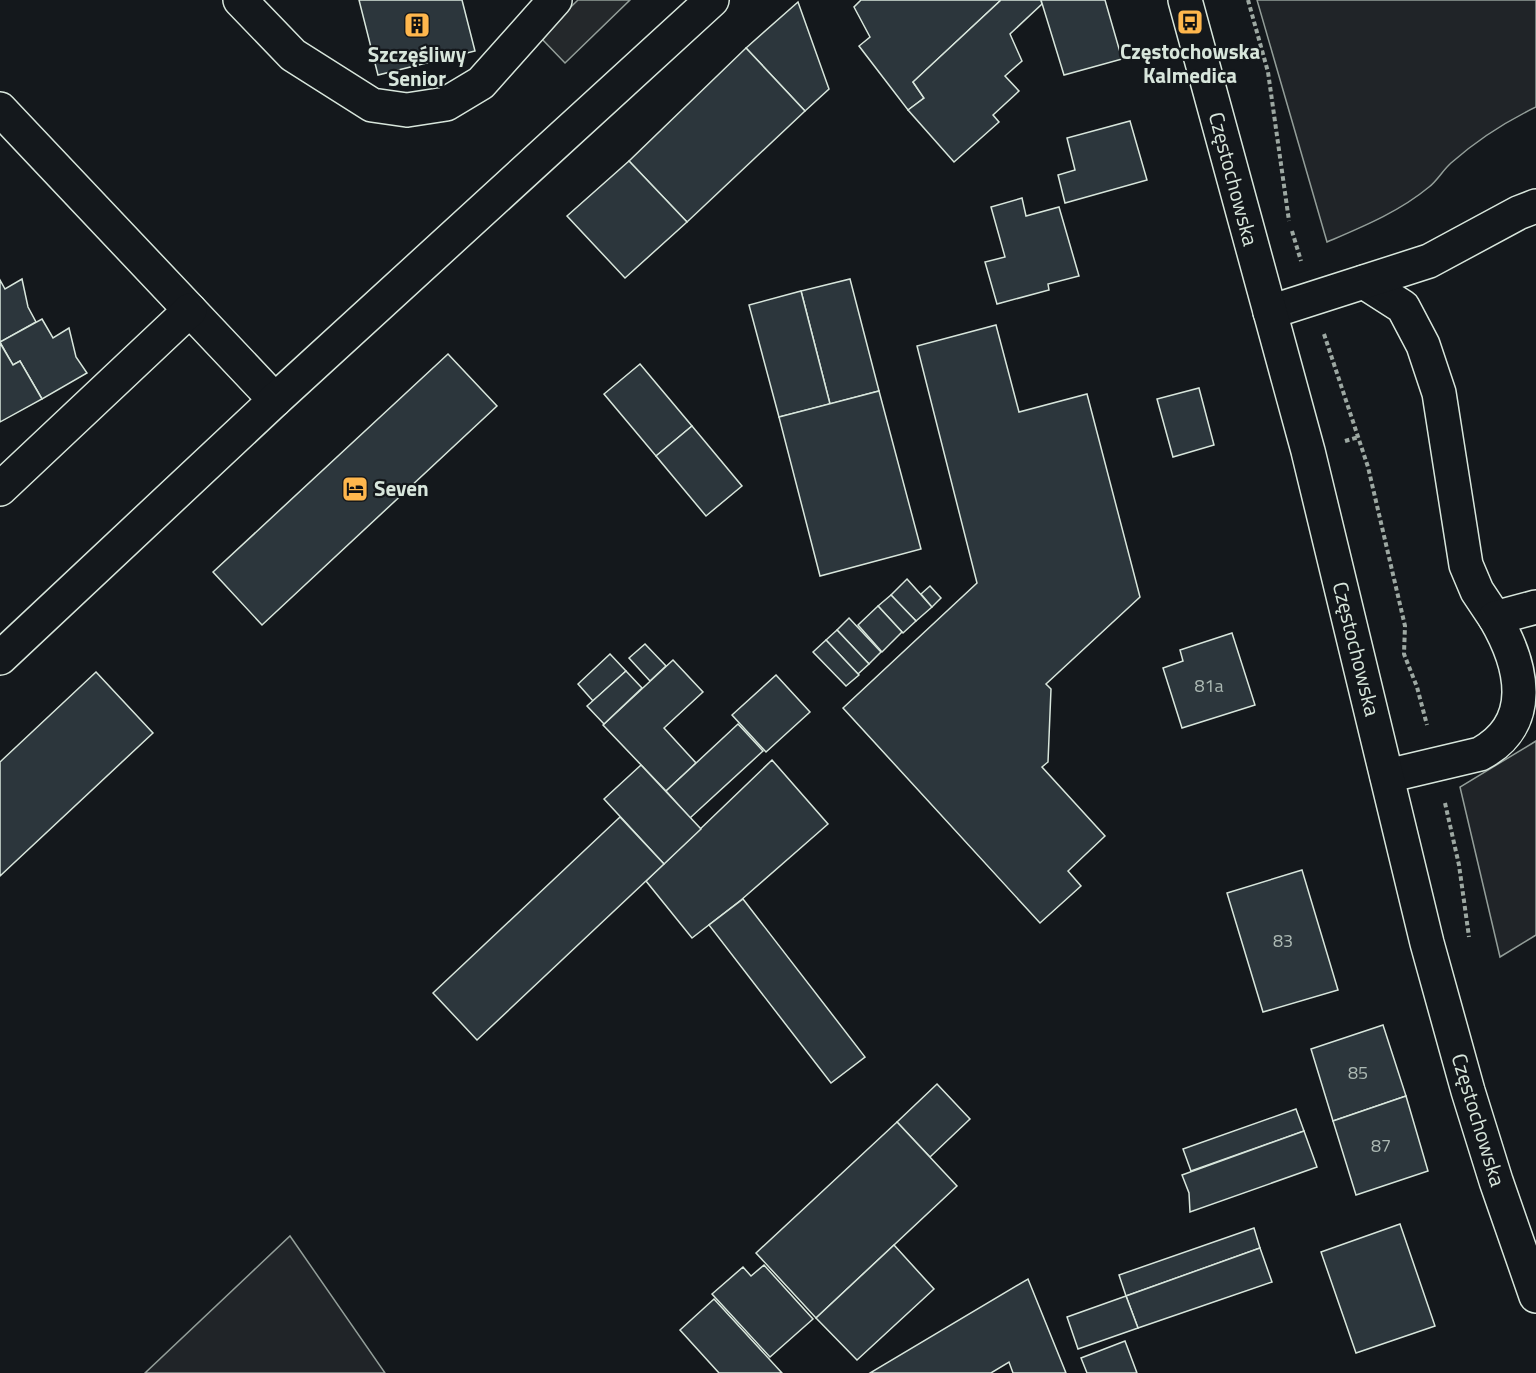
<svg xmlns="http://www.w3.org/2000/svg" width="1536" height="1373" font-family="'Titillium Web',sans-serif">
  <rect width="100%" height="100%" fill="#14181c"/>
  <!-- green -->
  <g fill="#202428" stroke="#939e99" stroke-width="1.5">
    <path d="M1257,0H1536V107C1505,122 1477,140 1451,163C1443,170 1437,181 1429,187C1399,212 1362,227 1327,242Z"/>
    <polygon points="1536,741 1536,935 1500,957 1460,787"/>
    <polygon points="290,1236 385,1373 145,1373"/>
  </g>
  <!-- parking -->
  <polygon fill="#24282b" stroke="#939e99" stroke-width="1.5" points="578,0 630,0 565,63 540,37"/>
  <!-- building -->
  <g fill="#2c363c" stroke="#d8e6dc" stroke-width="1.5">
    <polygon points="359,0 462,0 475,51 378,75"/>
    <polygon points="861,0 1001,0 913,82 924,98 908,110 859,46 870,37 854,7"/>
    <polygon points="1001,0 1041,0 1042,4 1010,34 1022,61 1005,76 1019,91 993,115 999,122 954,162 908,110 924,98 913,82"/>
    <polygon points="1041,0 1105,0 1122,59 1064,75"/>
    <polygon points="798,2 829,89 805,111 746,48"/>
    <polygon points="746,48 805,111 687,222 629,161"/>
    <polygon points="1130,121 1147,180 1065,203 1058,175 1075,170 1067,138"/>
    <polygon points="629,161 687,222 625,278 567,216"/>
    <polygon points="1022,198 1026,216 1059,207 1079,276 1048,284 1049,290 997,304 985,262 1005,257 991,207"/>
    <polygon points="22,279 28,307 36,322 0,342 0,280 5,289"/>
    <polygon points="850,279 879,391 830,404 801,291"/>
    <polygon points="801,291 830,404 779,417 749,305"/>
    <polygon points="42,319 53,338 69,328 76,357 87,373 42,399 20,361 13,365 0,342"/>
    <polygon points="996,325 1019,412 1087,394 1140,597 1046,684 1051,689 1048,762 1042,767 1105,836 1068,871 1081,886 1040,923 843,708 977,583 917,346"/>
    <polygon points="0,343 13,365 20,361 42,399 0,422"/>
    <polygon points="448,354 497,406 262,625 213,572"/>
    <polygon points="640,364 692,426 656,456 604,394"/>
    <polygon points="1199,388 1214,445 1173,457 1157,399"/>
    <polygon points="879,391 921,549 820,576 779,417"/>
    <polygon points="692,426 742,486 706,516 656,456"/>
    <polygon points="907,579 932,607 916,621 891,595"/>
    <polygon points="930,586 941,598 932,607 921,594"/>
    <polygon points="891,595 916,621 903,633 878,606"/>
    <polygon points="878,606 902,632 882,652 858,625"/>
    <polygon points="849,618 881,652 869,664 837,630"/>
    <polygon points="837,630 869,664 858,674 826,640"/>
    <polygon points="1232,633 1255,705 1182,728 1163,668 1183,661 1180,650"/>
    <polygon points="826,640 859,675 846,686 813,652"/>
    <polygon points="645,644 666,666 650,681 629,658"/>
    <polygon points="610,654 626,671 593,701 578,684"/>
    <polygon points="673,660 703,692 664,728 696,763 666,791 603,725"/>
    <polygon points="626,671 642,688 604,724 587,706"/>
    <polygon points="96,672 153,733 0,876 0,762"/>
    <polygon points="776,675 810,712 766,752 732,715"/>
    <polygon points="738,724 763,751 690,818 666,791"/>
    <polygon points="772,760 828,824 741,900 692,938 646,881"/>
    <polygon points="641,765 701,829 664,864 604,799"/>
    <polygon points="620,817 664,864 477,1040 433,993"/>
    <polygon points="1302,870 1338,990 1263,1012 1227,893"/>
    <polygon points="743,899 865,1057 831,1083 709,925"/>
    <polygon points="1383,1025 1406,1096 1333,1121 1311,1049"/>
    <polygon points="937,1084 970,1119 930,1157 897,1122"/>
    <polygon points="1406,1096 1428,1171 1356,1195 1333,1121"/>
    <polygon points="1296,1109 1304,1131 1191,1171 1183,1149"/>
    <polygon points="897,1122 957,1186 816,1318 756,1253"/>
    <polygon points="1304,1131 1317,1167 1190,1212 1189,1193 1182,1175"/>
    <polygon points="1400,1224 1435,1326 1356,1353 1321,1252"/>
    <polygon points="1254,1228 1260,1248 1126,1296 1119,1275"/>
    <polygon points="894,1245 934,1289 857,1360 816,1318"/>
    <polygon points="1260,1248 1272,1282 1138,1328 1126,1296"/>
    <polygon points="764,1265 813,1319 770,1357 712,1294 743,1267 751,1276"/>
    <polygon points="1028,1279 1066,1373 1013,1373 1009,1362 991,1373 870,1373"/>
    <polygon points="1126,1296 1138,1328 1078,1349 1067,1317"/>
    <polygon points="714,1299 782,1373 719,1373 680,1330"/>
    <polygon points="1125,1341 1137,1373 1087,1373 1081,1358"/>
  </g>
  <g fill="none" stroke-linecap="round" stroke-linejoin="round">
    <defs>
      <g id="minor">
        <polyline points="240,0 293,55 372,105 407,110 446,104 481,83 555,0"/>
        <polyline points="0,109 275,400"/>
        <polyline points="1364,282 1403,307 1423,345 1439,393 1466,565 1477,591 1495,618"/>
        <polyline points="1270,312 1429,261 1518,213 1536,206"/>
        <polyline points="0,489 190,310"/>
        <polyline points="0,658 275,400 712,0"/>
        <path d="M1387,776L1480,754C1536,724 1523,666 1495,618L1536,607"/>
      </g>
      <polyline id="major" points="1185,0 1308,451 1427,943 1468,1091 1496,1181 1536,1296"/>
    </defs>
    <!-- minor casing -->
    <use href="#minor" stroke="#d8e6dc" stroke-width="36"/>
    <!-- major casing -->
    <use href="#major" stroke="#d8e6dc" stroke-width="36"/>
    <!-- path -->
    <g stroke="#9da8a2" stroke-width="4" stroke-dasharray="4.5 3" stroke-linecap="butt">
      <polyline points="1248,0 1268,72 1289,221"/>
      <polyline points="1292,231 1301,261"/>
      <polyline points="1324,334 1368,467 1405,626 1404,654 1417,687 1427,725"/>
      <polyline points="1345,441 1359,437"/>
      <polyline points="1445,803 1459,865 1469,937"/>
    </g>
    <!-- minor -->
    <use href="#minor" stroke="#14181c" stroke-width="33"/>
    <!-- major -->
    <use href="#major" stroke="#14181c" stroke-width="33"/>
  </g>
  <!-- icons -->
  <defs>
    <symbol id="bus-square" viewBox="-11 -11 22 22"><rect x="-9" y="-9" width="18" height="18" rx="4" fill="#ffb74d" stroke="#14181c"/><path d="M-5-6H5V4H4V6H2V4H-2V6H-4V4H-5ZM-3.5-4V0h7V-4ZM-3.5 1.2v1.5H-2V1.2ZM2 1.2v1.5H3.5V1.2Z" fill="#111"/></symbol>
    <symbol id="building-square" viewBox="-11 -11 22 22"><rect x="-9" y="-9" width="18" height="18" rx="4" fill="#ffb74d" stroke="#14181c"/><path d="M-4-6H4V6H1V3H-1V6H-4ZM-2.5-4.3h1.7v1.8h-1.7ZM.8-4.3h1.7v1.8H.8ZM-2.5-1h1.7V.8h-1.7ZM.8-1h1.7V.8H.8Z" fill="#111"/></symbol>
    <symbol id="hotel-square" viewBox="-11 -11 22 22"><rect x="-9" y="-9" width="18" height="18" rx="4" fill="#ffb74d" stroke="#14181c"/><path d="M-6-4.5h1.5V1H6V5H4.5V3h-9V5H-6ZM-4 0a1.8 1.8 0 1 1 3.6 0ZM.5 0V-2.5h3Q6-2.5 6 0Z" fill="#111"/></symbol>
  </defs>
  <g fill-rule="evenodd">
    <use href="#bus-square" x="1175" y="7" width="30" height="30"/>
    <use href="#building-square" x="402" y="10" width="30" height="30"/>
    <use href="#hotel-square" x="340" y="474" width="30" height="30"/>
  </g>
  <g text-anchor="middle" stroke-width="4.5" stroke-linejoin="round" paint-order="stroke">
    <!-- number labels -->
    <g font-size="18" fill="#adbab4">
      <text x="1209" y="692">81a</text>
      <text x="1283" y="947">83</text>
      <text x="1358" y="1079">85</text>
      <text x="1381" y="1152">87</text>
    </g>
    <!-- poi labels -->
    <g font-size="21" font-weight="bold" fill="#d8e6dc" stroke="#14181c">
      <text x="1190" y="59">Częstochowska<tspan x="1190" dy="24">Kalmedica</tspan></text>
      <text x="417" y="62">Szczęśliwy<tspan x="417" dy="24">Senior</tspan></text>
      <text x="374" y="496" text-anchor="start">Seven</text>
    </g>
    <!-- street labels -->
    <g font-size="21" fill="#d8e6dc" stroke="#14181c">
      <text transform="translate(1233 179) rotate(75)" y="7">Częstochowska</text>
      <text transform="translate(1356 649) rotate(76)" y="7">Częstochowska</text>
      <text transform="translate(1478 1120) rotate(73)" y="7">Częstochowska</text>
    </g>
  </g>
</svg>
